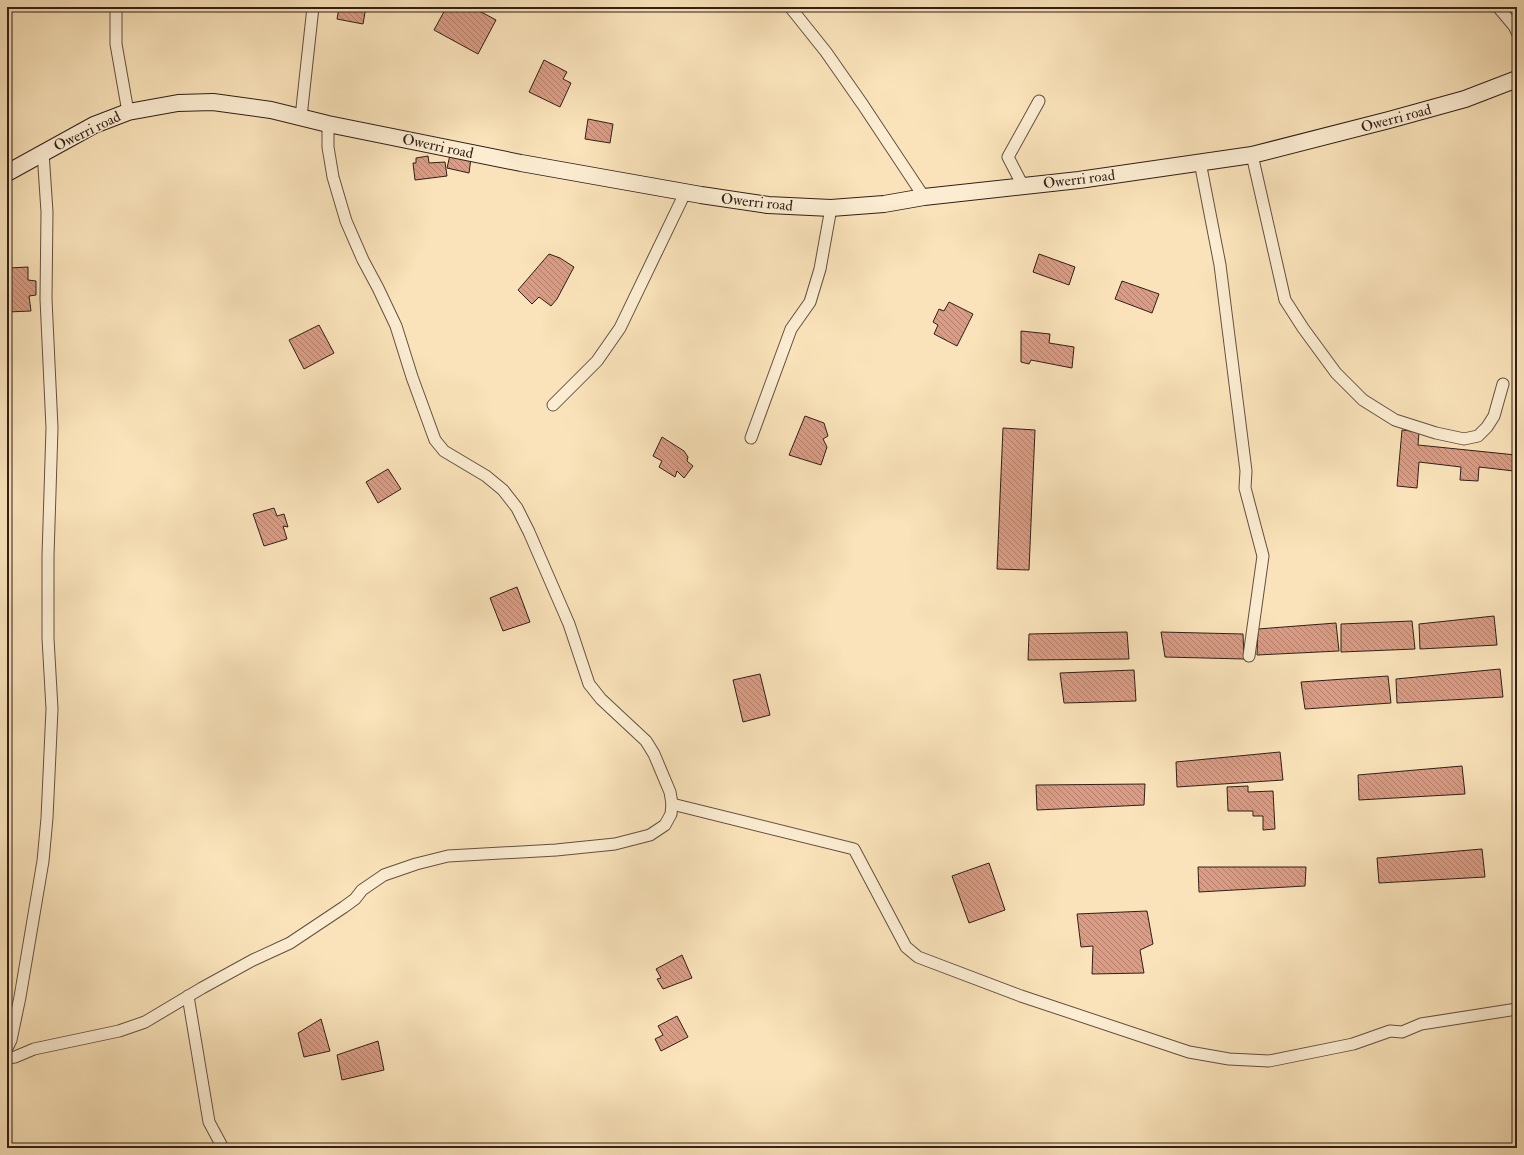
<svg xmlns="http://www.w3.org/2000/svg" width="1524" height="1155" font-family="'IM FELL Double Pica',serif">
  <defs>
    <pattern id="building-back-hatch" width="6" height="6" patternUnits="userSpaceOnUse"><rect width="6" height="6" fill="#da9c84"/><path d="M-1 5l2 2M0 0l6 6M5-1l2 2" fill="none" stroke="#b17f6b"/></pattern>
  </defs>
  <rect width="100%" height="100%" fill="#fae3ba"/>
  <filter id="stains"><feTurbulence type="fractalNoise" baseFrequency=".005" numOctaves="4"/><feColorMatrix values="0 0 0 0 .2 0 0 0 0 .09 0 0 0 0 .02 0 0 0 .5 -.17"/></filter>
  <radialGradient id="worn" r=".72"><stop offset=".6" stop-color="#630" stop-opacity="0"/><stop offset="1" stop-color="#630" stop-opacity=".3"/></radialGradient>
  <!-- building -->
  <g fill="url(#building-back-hatch)" stroke="#311f17">
    <polygon points="343,7 366,7 363,24 337,19 339,8 343,9"/>
    <polygon points="457,7 472,7 496,20 478,54 434,30 446,8 453,11"/>
    <polygon points="708,7 721,7 719,12"/>
    <polygon points="544,60 567,72 563,79 571,83 560,107 529,92"/>
    <polygon points="588,119 613,124 610,143 585,139"/>
    <polygon points="450,155 471,158 469,173 447,168"/>
    <polygon points="428,156 429,163 445,162 447,176 415,180 413,163 416,163 416,158"/>
    <polygon points="549,254 560,258 574,267 557,299 551,306 539,297 532,304 518,290"/>
    <polygon points="1039,254 1075,267 1069,285 1033,272"/>
    <polygon points="28,267 28,280 36,281 36,295 29,296 31,311 7,312 7,271 9,268"/>
    <polygon points="1122,281 1159,294 1152,313 1115,299"/>
    <polygon points="949,302 973,314 957,346 934,334 938,325 933,322 939,309 944,311"/>
    <polygon points="319,325 334,353 304,369 289,340"/>
    <polygon points="1021,331 1050,334 1049,343 1074,347 1072,368 1031,360 1029,364 1021,362"/>
    <polygon points="805,416 824,423 828,436 823,439 827,447 821,465 789,455"/>
    <polygon points="1003,428 1035,430 1029,570 997,569"/>
    <polygon points="1402,430 1419,432 1418,445 1516,455 1514,471 1479,467 1478,481 1460,480 1461,467 1419,462 1417,488 1397,486"/>
    <polygon points="662,437 684,451 688,457 687,461 693,466 684,478 677,471 675,477 659,467 662,461 653,456"/>
    <polygon points="388,469 401,489 378,503 366,482"/>
    <polygon points="274,508 277,516 284,514 288,527 283,526 287,539 264,546 253,514"/>
    <polygon points="517,587 530,622 503,631 490,598"/>
    <polygon points="1494,616 1497,645 1420,649 1419,624"/>
    <polygon points="1412,621 1415,649 1341,652 1341,624"/>
    <polygon points="1336,623 1339,651 1257,655 1258,629"/>
    <polygon points="1127,632 1129,659 1028,660 1029,634"/>
    <polygon points="1161,632 1243,634 1244,659 1165,657"/>
    <polygon points="1500,669 1503,697 1397,703 1396,679"/>
    <polygon points="1134,670 1136,701 1064,703 1060,673"/>
    <polygon points="760,674 770,715 743,722 733,680"/>
    <polygon points="1388,676 1391,703 1305,709 1301,682"/>
    <polygon points="1280,752 1283,780 1177,787 1176,762"/>
    <polygon points="1462,766 1465,794 1359,800 1358,775"/>
    <polygon points="1145,784 1144,805 1037,810 1036,785"/>
    <polygon points="1248,786 1248,792 1273,791 1275,829 1263,830 1263,816 1253,816 1253,811 1228,811 1227,787"/>
    <polygon points="1482,849 1485,877 1379,883 1377,858"/>
    <polygon points="989,863 1005,910 969,923 952,876"/>
    <polygon points="1198,867 1306,867 1305,886 1199,892"/>
    <polygon points="1147,911 1153,944 1140,950 1144,973 1092,974 1093,946 1081,947 1077,914"/>
    <polygon points="682,955 692,978 663,989 657,979 661,978 656,969"/>
    <polygon points="677,1016 688,1037 661,1051 655,1039 663,1035 658,1026"/>
    <polygon points="321,1019 330,1051 304,1057 298,1033"/>
    <polygon points="378,1041 384,1070 342,1080 337,1055"/>
  </g>
  <g fill="none" stroke-linecap="round" stroke-linejoin="round">
    <defs>
      <g id="minor">
        <polyline points="116,7 116,44 128,112"/>
        <polyline points="790,7 826,52 863,105 924,197"/>
        <polyline points="1498,7 1514,26 1517,32"/>
        <polyline points="301,117 313,7"/>
        <polyline points="1252,155 1285,300 1303,328 1336,373 1363,400 1395,420 1436,433 1464,439 1478,436 1487,427 1494,416 1503,384"/>
        <polyline points="1200,162 1220,265 1246,471 1245,488 1263,556 1249,656"/>
        <polyline points="1023,186 1008,157 1039,101"/>
        <polyline points="553,405 597,361 620,328 685,193"/>
        <polyline points="751,438 791,329 810,302 820,269 831,208"/>
        <polyline points="672,804 854,849 906,947 918,957 1021,996 1189,1052 1229,1059 1269,1061 1353,1044 1390,1031 1402,1032 1421,1024 1517,1009"/>
        <polyline points="188,996 209,1122 223,1148"/>
        <polyline points="7,1048 11,1040 20,997 43,861 47,818 52,709 48,638 48,556 52,428 46,299 47,212 43,152"/>
        <polyline points="7,1058 15,1057 34,1049 119,1031 145,1022 202,988 253,960 290,943 344,907 355,899 362,890 384,875 416,864 448,856 556,850 615,844 650,835 665,825 671,814 672,804 670,792 654,754 646,741 601,699 589,684 569,624 529,532 517,508 503,490 486,476 444,451 435,440 412,377 396,326 378,288 363,260 346,221 333,177 328,147 328,124"/>
      </g>
      <polyline id="secondary" points="7,173 94,125 128,112 178,103 213,102 271,110 328,124 521,163 701,195 768,205 831,208 884,204 924,197 1079,180 1252,155 1389,120 1465,99 1517,79"/>
    </defs>
    <!-- minor casing -->
    <use href="#minor" stroke="#635040" stroke-width="13"/>
    <!-- secondary casing -->
    <use href="#secondary" stroke="#311f17" stroke-width="18"/>
    <!-- minor -->
    <use href="#minor" stroke="#fcedd2" stroke-width="11"/>
    <!-- secondary -->
    <use href="#secondary" stroke="#fcedd2" stroke-width="16"/>
  </g>
  <g text-anchor="middle" stroke-width="3" stroke-linejoin="round" paint-order="stroke">
    <!-- street labels -->
    <g font-size="15" fill="#311f17" stroke="#fcedd2">
      <text transform="translate(1396 118) rotate(-15)" y="5">Owerri road</text>
      <text transform="translate(87 131) rotate(-26)" y="5">Owerri road</text>
      <text transform="translate(438 146) rotate(12)" y="5">Owerri road</text>
      <text transform="translate(1079 179) rotate(-7)" y="5">Owerri road</text>
      <text transform="translate(757 202) rotate(6)" y="5">Owerri road</text>
    </g>
  </g>
  <!-- margin -->
  <rect width="1524" height="1155" fill="none" stroke="#fae3ba" stroke-width="24"/>
  <rect x="8" y="8" width="1508" height="1139" fill="none" stroke="#311f17" stroke-width="2"/>
  <rect x="12" y="12" width="1500" height="1131" fill="none" stroke="#311f17"/>
  <rect width="100%" height="100%" filter="url(#stains)"/>
  <rect width="100%" height="100%" fill="url(#worn)"/>
</svg>
